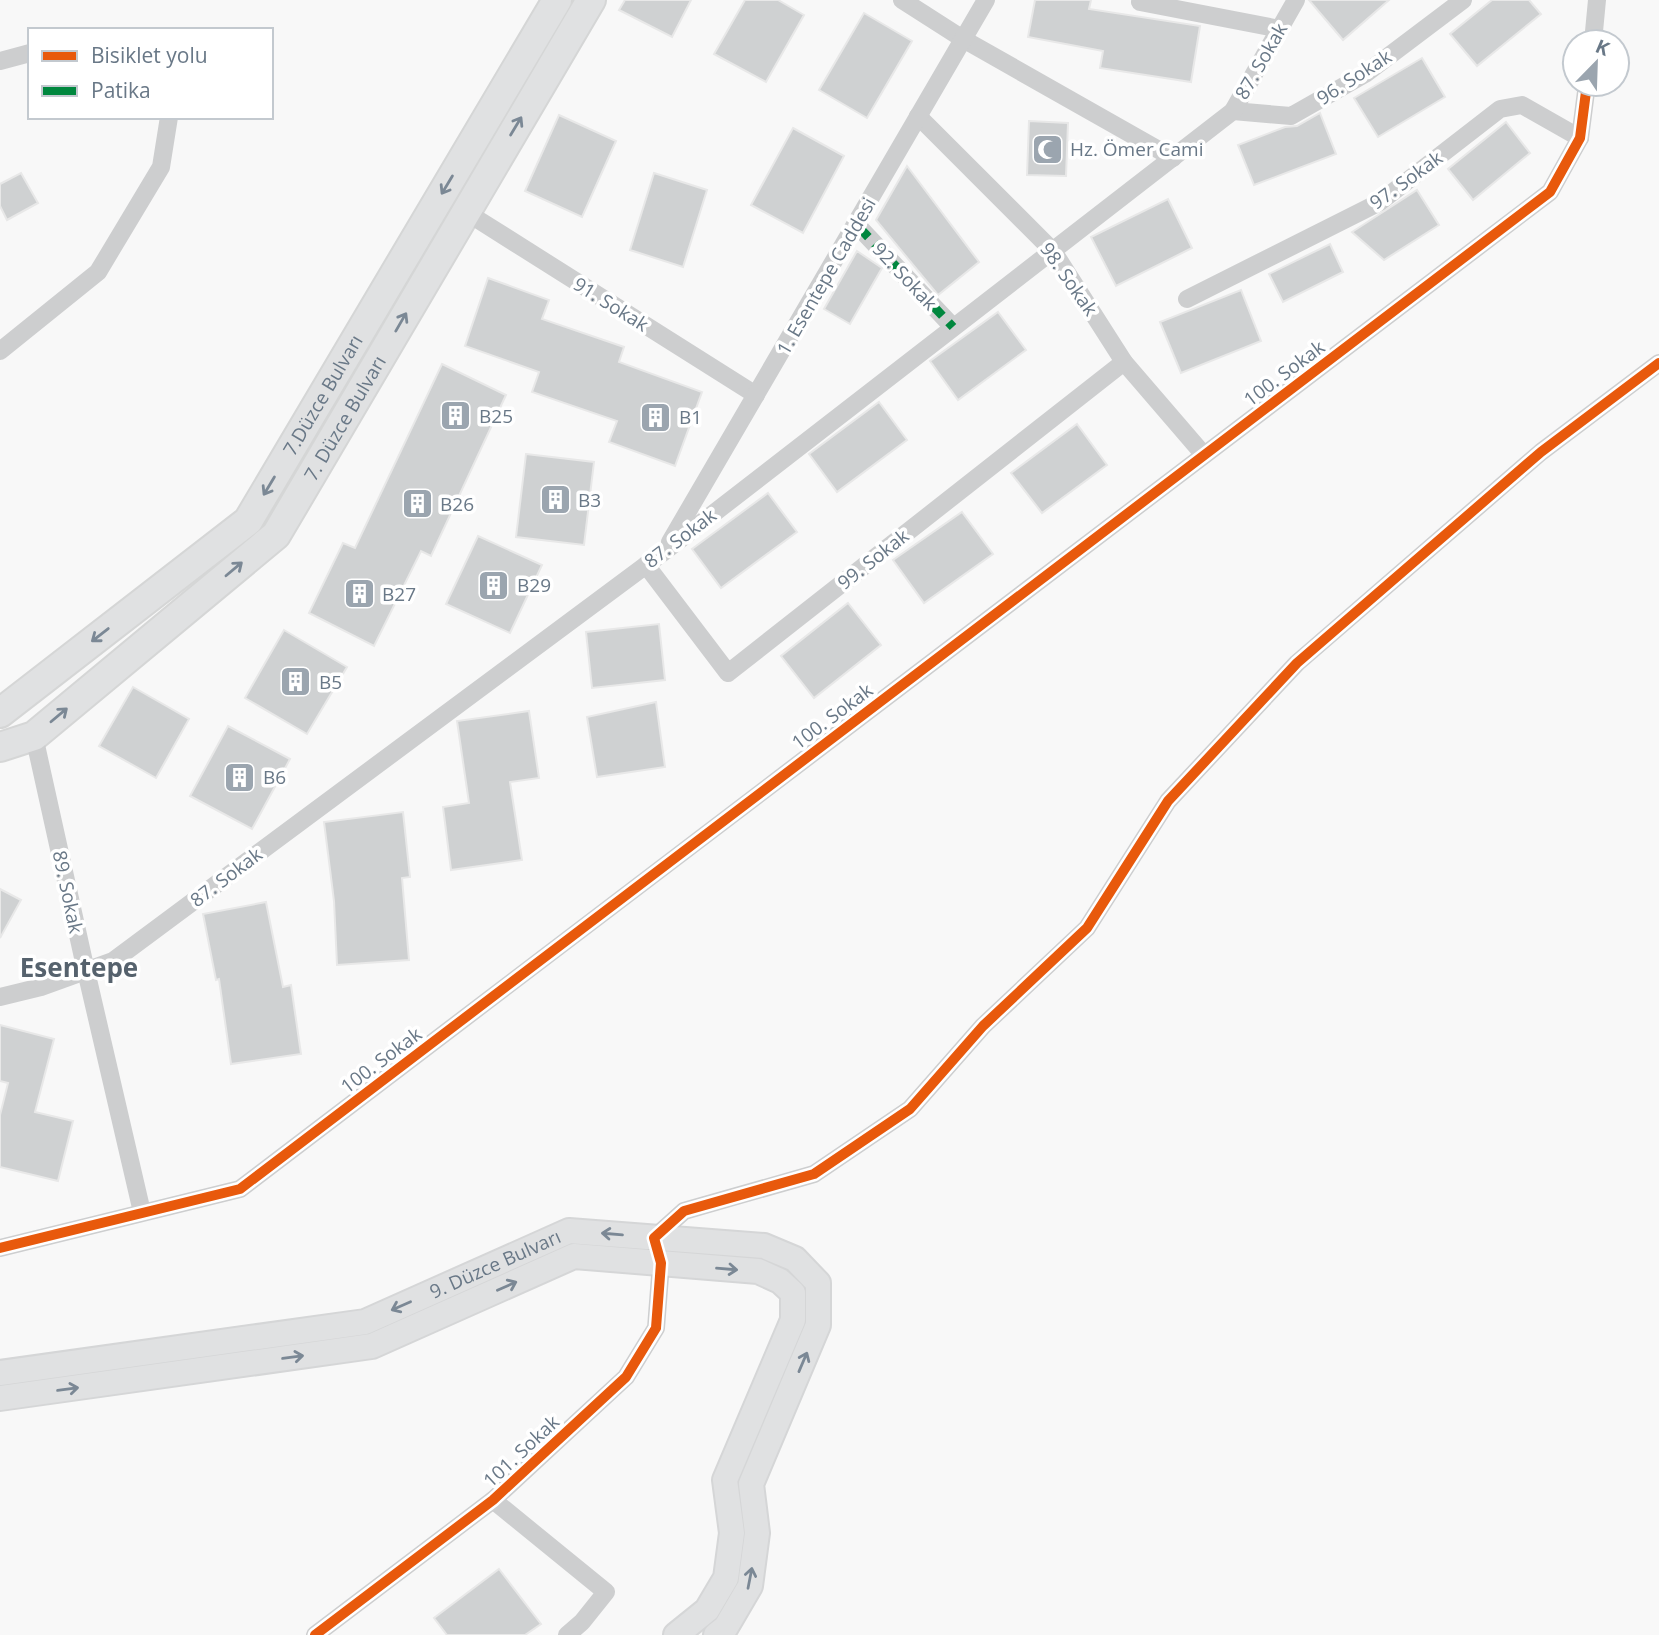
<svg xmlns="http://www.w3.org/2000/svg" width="1659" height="1635" font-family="'Open Sans',sans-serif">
  <rect width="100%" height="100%" fill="#f8f8f8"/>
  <!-- building -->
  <g fill="#cfd1d2" stroke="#e8e8e8" stroke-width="2">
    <polygon points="625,0 691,0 672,37 619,10"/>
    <polygon points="745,0 778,0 804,15 766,82 714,54"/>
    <polygon points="1035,0 1091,0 1089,9 1200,26 1191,82 1100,68 1103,51 1028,37"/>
    <polygon points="1309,0 1389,0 1343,40"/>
    <polygon points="1492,0 1529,0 1541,14 1477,66 1450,34"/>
    <polygon points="864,13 912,41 867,118 819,90"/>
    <polygon points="1422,58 1445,97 1378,137 1354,98"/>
    <polygon points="1320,113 1336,154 1254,185 1238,145 1285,127 1297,126"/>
    <polygon points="559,115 616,141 582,217 525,191"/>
    <polygon points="1029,121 1068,123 1066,176 1027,175"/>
    <polygon points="1506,122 1530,153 1473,200 1448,169"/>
    <polygon points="793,128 844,156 803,233 751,205"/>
    <polygon points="907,166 979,262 938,295 876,220"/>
    <polygon points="21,173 38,203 7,220 0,206 0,184"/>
    <polygon points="654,173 707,190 683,267 630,250"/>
    <polygon points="1417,190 1439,225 1384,260 1352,232"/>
    <polygon points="1168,199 1192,248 1116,286 1091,237"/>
    <polygon points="1330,244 1343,272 1283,302 1269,274"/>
    <polygon points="857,251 882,268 850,324 824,309"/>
    <polygon points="488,278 549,300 542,319 624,347 619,362 702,392 675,466 609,442 617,421 532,392 539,372 465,346"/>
    <polygon points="1241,290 1261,341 1181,373 1160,322"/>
    <polygon points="998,312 1026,350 958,400 930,361"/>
    <polygon points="442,364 506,395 431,556 421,551 374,646 309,613 343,543 355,548"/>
    <polygon points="879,402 907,440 837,492 809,454"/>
    <polygon points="1077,424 1107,465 1042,513 1011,473"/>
    <polygon points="526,454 594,462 584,545 516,537"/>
    <polygon points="768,493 797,532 721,588 692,549"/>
    <polygon points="962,512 993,554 924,603 893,560"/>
    <polygon points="478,536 542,565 510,633 446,604"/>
    <polygon points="848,603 881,645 814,698 781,656"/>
    <polygon points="659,624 665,680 592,688 586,632"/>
    <polygon points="284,630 347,667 307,734 245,698"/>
    <polygon points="133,687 189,719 156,778 99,746"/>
    <polygon points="656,702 665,767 597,777 587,717"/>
    <polygon points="529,711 539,778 510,782 522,860 451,870 443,807 469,803 457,721"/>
    <polygon points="228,726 290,759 252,829 190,796"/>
    <polygon points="403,812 410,877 402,878 409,960 337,965 334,901 324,822"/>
    <polygon points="0,889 21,900 0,938"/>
    <polygon points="266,902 283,987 291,985 301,1054 231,1064 219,979 216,980 203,914"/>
    <polygon points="0,1025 54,1039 35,1112 73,1121 58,1181 0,1167 0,1115 8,1083 0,1081"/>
    <polygon points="499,1569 541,1624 525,1635 447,1635 434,1618"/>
  </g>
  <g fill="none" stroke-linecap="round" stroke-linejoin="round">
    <defs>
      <g id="secondary">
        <path id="s1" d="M0,1373L365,1322L569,1231L764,1246L795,1259L818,1283V1325L751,1484L757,1533L750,1586L726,1627L716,1635"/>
        <polyline points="0,1398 372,1346 574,1256 758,1271 780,1281 793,1293 793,1320 725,1480 732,1533 726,1578 707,1610 676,1635"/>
      </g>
      <g id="primary">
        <path id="s2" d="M0,713L248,521L557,0"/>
        <path id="s3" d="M0,747L34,736L276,535L591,0"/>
      </g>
    </defs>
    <!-- secondary casing -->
    <use href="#secondary" stroke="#d5d6d7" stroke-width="28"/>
    <!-- primary casing -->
    <use href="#primary" stroke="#d5d6d6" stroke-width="32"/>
    <!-- minor -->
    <g stroke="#cdcecf" stroke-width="18">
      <polyline points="902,0 963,39 1173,158"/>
      <polyline points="1141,0 1140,2 1280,29"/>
      <polyline points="1593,42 1597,0"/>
      <polyline points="0,61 30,53"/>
      <polyline points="1233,111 1291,116 1365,74 1463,0"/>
      <polyline points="918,116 1053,251 1124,362 1204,455"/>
      <polyline points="466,212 756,395"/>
      <polyline points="856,224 953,327"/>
      <polyline points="1187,299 1380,202 1500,109 1522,105 1580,138"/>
      <polyline points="0,351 98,272 161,167 169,117"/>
      <polyline points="670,542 986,0"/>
      <polyline points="646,565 728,673 1124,362"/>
      <polyline points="34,736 86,971 142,1212"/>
      <polyline points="0,997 41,987 113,961 665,551 1233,111 1296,0"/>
      <polyline points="0,1248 240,1189 1550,192 1580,138 1587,84"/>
      <polyline points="493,1500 606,1592 582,1622 567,1635"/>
      <polyline points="315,1635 493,1500 626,1377 656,1328 661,1263 654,1238 684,1211 814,1174 910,1109 983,1026 1087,928 1168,801 1297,663 1541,452 1659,363"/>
    </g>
    <!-- secondary -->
    <use href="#secondary" stroke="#e0e1e2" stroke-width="24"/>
    <!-- primary -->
    <use href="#primary" stroke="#e0e1e2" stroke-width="28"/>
    <!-- quiet -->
    <polyline stroke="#00873e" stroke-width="9" stroke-dasharray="18 9" stroke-linecap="butt" points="856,224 953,327"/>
    <defs>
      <g id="cycleway">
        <polyline points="0,1248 240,1189 1550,192 1580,138 1587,84"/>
        <polyline points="315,1635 493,1500 626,1377 656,1328 661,1263 654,1238 684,1211 814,1174 910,1109 983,1026 1087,928 1168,801 1297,663 1541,452 1659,363"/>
      </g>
    </defs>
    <!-- cycleway casing -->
    <use href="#cycleway" stroke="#fff" stroke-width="15"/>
    <!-- cycleway -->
    <use href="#cycleway" stroke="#e8590c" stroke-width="10"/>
  </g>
  <!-- one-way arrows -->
  <defs><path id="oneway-shaft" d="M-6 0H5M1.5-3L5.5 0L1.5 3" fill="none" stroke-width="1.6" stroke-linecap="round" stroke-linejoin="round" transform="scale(1.75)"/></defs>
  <g stroke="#7b8895">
    <use href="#oneway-shaft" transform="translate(516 126) rotate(-59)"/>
    <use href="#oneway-shaft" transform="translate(447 185) rotate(121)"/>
    <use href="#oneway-shaft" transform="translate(401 322) rotate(-60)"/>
    <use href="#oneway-shaft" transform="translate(269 486) rotate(121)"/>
    <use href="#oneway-shaft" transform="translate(234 569) rotate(-40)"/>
    <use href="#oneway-shaft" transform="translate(100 635) rotate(142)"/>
    <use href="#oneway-shaft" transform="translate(59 715) rotate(-40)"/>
    <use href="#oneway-shaft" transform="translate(612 1234) rotate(-175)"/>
    <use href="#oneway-shaft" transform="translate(727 1269) rotate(5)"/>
    <use href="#oneway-shaft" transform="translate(507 1286) rotate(-24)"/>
    <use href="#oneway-shaft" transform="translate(401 1306) rotate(156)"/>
    <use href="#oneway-shaft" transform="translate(293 1357) rotate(-8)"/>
    <use href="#oneway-shaft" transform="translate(803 1362) rotate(-67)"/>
    <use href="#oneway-shaft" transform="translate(68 1389) rotate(-8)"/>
    <use href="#oneway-shaft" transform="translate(750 1578) rotate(-79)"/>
  </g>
  <!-- icons -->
  <defs>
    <symbol id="mosque-square" viewBox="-11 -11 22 22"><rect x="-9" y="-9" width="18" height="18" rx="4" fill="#9ba5af" stroke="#fff"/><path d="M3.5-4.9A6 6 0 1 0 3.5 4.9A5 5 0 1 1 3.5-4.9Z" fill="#fff"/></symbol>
    <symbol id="building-square" viewBox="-11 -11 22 22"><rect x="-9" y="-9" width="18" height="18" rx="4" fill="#9ba5af" stroke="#fff"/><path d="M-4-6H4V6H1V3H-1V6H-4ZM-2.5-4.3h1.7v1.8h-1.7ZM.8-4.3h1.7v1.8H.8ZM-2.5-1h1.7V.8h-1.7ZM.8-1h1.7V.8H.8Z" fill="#fff"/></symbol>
  </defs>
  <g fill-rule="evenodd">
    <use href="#mosque-square" x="1030" y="132" width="35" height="35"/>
    <use href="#building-square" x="438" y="398" width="35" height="35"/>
    <use href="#building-square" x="638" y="400" width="35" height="35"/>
    <use href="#building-square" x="538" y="482" width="35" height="35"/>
    <use href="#building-square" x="400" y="486" width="35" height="35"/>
    <use href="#building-square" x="476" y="568" width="35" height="35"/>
    <use href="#building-square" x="342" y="576" width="35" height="35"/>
    <use href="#building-square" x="278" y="664" width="35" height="35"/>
    <use href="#building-square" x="222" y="760" width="35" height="35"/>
  </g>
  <g text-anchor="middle" stroke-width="7" stroke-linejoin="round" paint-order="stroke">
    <!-- street labels -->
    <g font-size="19" fill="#697887" stroke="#fff">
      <text transform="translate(1261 61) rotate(-60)" y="7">87. Sokak</text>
      <text transform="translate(1354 77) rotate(-33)" y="7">96. Sokak</text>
      <text transform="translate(1406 180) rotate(-36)" y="7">97. Sokak</text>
      <text transform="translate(826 276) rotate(-60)" y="7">1. Esentepe Caddesi</text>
      <text transform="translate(905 276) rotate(47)" y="7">92. Sokak</text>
      <text transform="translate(1069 279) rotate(55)" y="7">98. Sokak</text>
      <text transform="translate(611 304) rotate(32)" y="7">91. Sokak</text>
      <text transform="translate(1284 373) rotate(-37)" y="7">100. Sokak</text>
      <text dy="7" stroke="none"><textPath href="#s2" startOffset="460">7.Düzce Bulvarı</textPath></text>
      <text dy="7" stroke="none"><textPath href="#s3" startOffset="486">7. Düzce Bulvarı</textPath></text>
      <text transform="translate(680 538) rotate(-37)" y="7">87. Sokak</text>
      <text transform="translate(873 559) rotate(-38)" y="7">99. Sokak</text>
      <text transform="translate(832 716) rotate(-37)" y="7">100. Sokak</text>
      <text transform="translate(226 877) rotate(-37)" y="7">87. Sokak</text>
      <text transform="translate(68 892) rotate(78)" y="7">89. Sokak</text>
      <text transform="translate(381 1060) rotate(-37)" y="7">100. Sokak</text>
      <text dy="7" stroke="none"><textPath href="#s1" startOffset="511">9. Düzce Bulvarı</textPath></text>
      <text transform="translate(521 1451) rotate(-43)" y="7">101. Sokak</text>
    </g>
    <!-- poi labels -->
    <g font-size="19" fill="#697887" stroke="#fff" text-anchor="start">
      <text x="1070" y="156">Hz. Ömer Cami</text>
      <text x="479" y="423">B25</text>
      <text x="679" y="424">B1</text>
      <text x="578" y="507">B3</text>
      <text x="440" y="511">B26</text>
      <text x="517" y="592">B29</text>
      <text x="382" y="601">B27</text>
      <text x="319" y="689">B5</text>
      <text x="263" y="784">B6</text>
    </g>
    <!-- district labels -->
    <g font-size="26" font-weight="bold" fill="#56626d" stroke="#fff">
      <text x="79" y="977">Esentepe</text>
    </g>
  </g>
  <!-- legend -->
  <rect x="28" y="28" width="245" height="91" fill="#ffffff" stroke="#c3c9cf" stroke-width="2"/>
  <rect x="42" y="51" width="35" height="10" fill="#e8590c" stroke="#c3c9cf" stroke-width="2"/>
  <text x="91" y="63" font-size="21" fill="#697887">Bisiklet yolu</text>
  <rect x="42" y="86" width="35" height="10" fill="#00873e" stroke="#c3c9cf" stroke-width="2"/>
  <text x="91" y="98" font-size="21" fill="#697887">Patika</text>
  <!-- north arrow -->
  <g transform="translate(1596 63) rotate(23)"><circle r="33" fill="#ffffff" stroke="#c3c9cf" stroke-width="2"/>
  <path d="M0-5L12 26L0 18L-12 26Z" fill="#9ba5af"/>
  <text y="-10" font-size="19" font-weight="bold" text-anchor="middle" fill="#697887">K</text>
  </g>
</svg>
